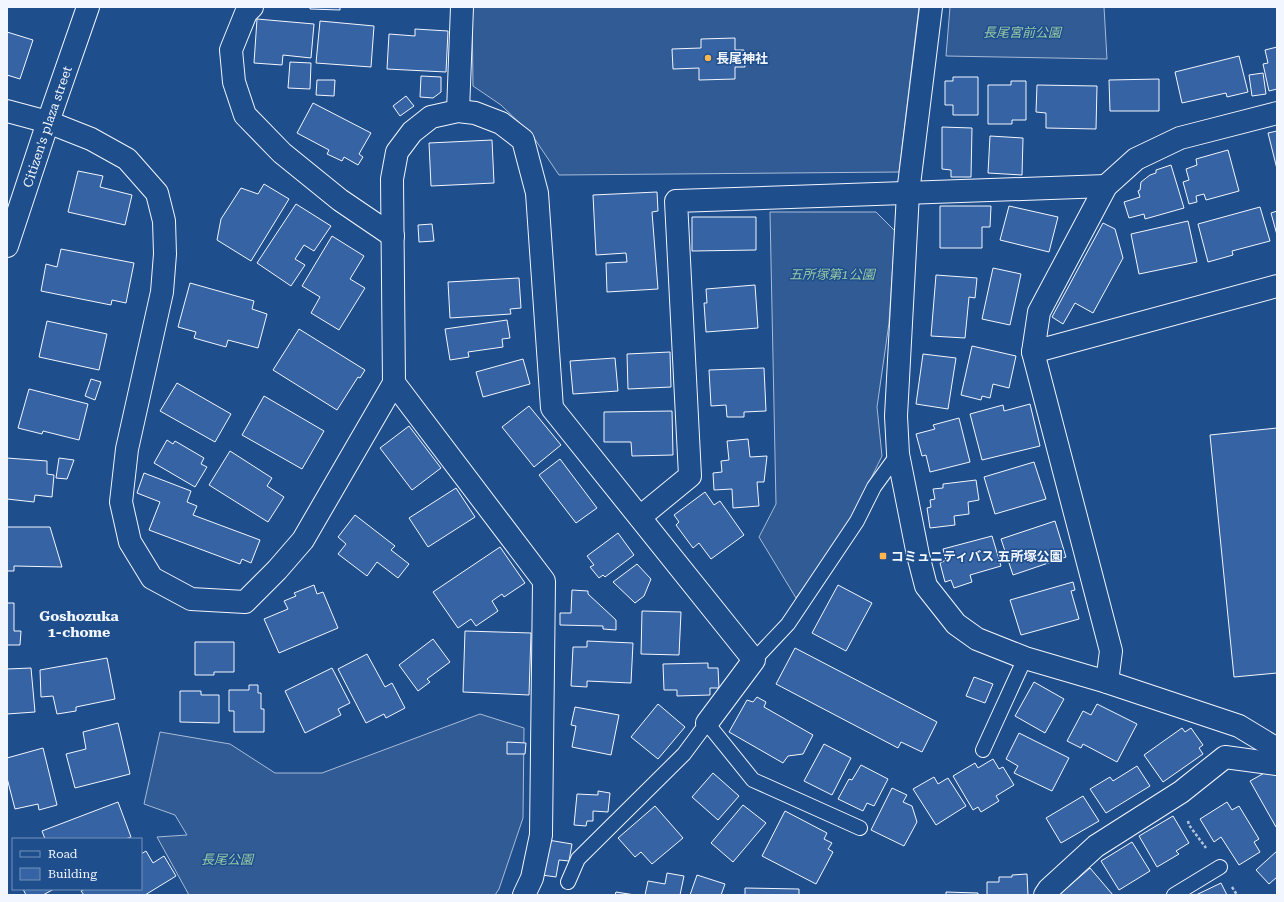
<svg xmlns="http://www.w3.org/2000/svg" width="1284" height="902" font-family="'Roboto Serif','Noto Sans JP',serif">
  <rect width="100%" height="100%" fill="#1f4e8c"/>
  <!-- built -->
  <g fill="#305b95" stroke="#a8bbd7">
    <polygon points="472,7 919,7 899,172 559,175 532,135 501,105 473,86"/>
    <polygon points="950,7 1104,7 1107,59 946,56"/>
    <polygon points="770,212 876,212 895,231 889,323 877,407 882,456 847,527 796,598 759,537 776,504"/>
    <polygon points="480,714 524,728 523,818 499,889 495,895 189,895 157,837 187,835 175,815 144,804 160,732 230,744 275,773 322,773"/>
  </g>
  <!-- building -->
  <g fill="#3563a3" stroke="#f2f6ff">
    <polygon points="310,7 340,7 340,10 310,9"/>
    <polygon points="257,19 314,24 311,58 283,55 282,65 254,63"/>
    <polygon points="320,21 374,26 371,67 316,63"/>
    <polygon points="415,29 448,31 446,72 387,69 389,34 415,36"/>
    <polygon points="7,32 33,40 20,79 7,75"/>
    <polygon points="735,38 735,50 744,50 745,67 735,67 735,79 699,80 699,68 673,69 672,49 701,48 701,39"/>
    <polygon points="1277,47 1277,89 1269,91 1263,64 1268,63 1265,50"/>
    <polygon points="1239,56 1248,92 1227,97 1226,93 1182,103 1175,72"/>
    <polygon points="290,62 311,63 310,89 288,88"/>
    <polygon points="1263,73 1266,94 1252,96 1249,75"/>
    <polygon points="421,76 441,77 441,92 433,98 420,97"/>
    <polygon points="953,77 978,77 978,115 953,115 953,105 945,105 945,81 953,81"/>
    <polygon points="1159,79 1159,111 1110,111 1109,80"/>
    <polygon points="317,80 335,80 334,96 316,95"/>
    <polygon points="1011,81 1026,81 1026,120 1012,120 1012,124 988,124 988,85 1011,85"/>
    <polygon points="1037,85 1097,86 1096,129 1046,128 1046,113 1036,112"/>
    <polygon points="406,96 414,106 400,116 393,106"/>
    <polygon points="313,103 371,133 359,154 363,157 358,165 344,157 342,161 327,154 329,150 297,133"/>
    <polygon points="942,127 972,128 971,177 951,177 951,170 942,169"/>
    <polygon points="1277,131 1277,169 1268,133"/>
    <polygon points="990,136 1023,138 1022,175 988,173"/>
    <polygon points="492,140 494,183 431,186 429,143"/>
    <polygon points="1228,150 1239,191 1206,200 1204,194 1196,196 1197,202 1189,204 1183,182 1189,180 1186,169 1197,165 1196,159"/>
    <polygon points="1171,165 1184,208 1145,219 1144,214 1129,218 1124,202 1140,197 1138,191 1140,190 1141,182 1150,175 1156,173 1156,170"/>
    <polygon points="78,171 103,176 100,187 132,195 125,225 68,212"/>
    <polygon points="264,184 289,199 251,261 217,240 221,219 241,188 258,194"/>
    <polygon points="657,192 658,211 652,212 658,289 607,292 606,263 627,262 626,253 596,255 593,195"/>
    <polygon points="296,204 331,226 314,251 304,245 295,259 305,265 291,286 257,263"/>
    <polygon points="940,206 991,206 990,227 982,227 982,248 940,248"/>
    <polygon points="1009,206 1058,217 1049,252 1000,240"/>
    <polygon points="1260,207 1270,241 1232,251 1233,255 1208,262 1198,224"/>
    <polygon points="1277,211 1277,235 1271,213"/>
    <polygon points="692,217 756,217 756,250 692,251"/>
    <polygon points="1188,221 1197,262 1139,274 1131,234"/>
    <polygon points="1103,223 1115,229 1123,258 1093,313 1075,303 1063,324 1052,317"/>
    <polygon points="432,224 434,241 419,242 418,225"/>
    <polygon points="332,236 364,256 350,279 365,288 339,330 311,313 320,297 302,286"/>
    <polygon points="61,249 134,263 126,303 112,300 111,305 41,291 46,264 57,267"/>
    <polygon points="993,268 1021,274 1010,325 982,319"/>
    <polygon points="936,275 977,278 975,298 969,297 965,338 931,336"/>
    <polygon points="519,278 521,308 510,309 511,314 450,318 448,282"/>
    <polygon points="190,283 254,301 252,309 267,314 258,348 228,340 226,347 194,338 196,332 178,327"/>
    <polygon points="755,285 758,328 706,332 704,303 707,303 706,289"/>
    <polygon points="507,320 510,338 502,339 503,347 468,352 469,357 450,360 445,329"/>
    <polygon points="47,321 107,334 99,370 39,357"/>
    <polygon points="299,329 365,370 360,378 358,377 337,410 273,370"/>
    <polygon points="972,346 1016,356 1009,388 993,384 990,398 982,396 981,400 961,395"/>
    <polygon points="670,352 671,387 628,389 627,354"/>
    <polygon points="923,354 956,358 948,409 916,404"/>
    <polygon points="615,358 618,391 573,394 570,361"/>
    <polygon points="523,359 530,384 483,397 476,372"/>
    <polygon points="764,368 766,411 744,412 744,417 727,417 726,405 711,406 709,370"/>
    <polygon points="91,379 101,382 95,400 85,396"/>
    <polygon points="177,383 231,414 215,442 160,411"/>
    <polygon points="29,389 88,404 79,440 43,431 42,434 18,428"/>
    <polygon points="264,396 324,431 302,469 242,435"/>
    <polygon points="1030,404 1040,446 982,460 970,414 1003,405 1004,411"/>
    <polygon points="529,406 561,445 534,467 502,427"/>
    <polygon points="672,411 673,455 632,456 631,442 604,442 604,412"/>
    <polygon points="959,418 970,462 930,472 926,455 922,456 916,434 935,429 933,425"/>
    <polygon points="409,426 441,468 412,490 380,448"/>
    <polygon points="1277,428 1277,673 1234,677 1210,435"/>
    <polygon points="748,439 750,457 767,456 764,482 757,482 759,506 733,508 732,489 714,490 713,473 722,472 721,461 729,460 727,441"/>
    <polygon points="167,440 173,444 175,441 204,458 201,464 207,467 195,487 154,463"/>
    <polygon points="230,451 272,478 267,486 284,497 268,522 209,485"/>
    <polygon points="7,458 47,461 47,474 54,475 52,497 35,495 34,502 7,499"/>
    <polygon points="59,458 74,460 67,479 56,478"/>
    <polygon points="560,459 597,508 576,523 539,475"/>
    <polygon points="1034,462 1046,499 995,514 984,477"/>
    <polygon points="144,473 191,491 187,502 197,506 193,515 260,540 251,563 242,559 240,564 149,530 160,502 137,493"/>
    <polygon points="976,480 979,500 968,502 969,514 954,516 955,525 930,528 927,508 931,507 930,500 935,499 933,489 943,488 943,484"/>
    <polygon points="456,488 475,517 428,547 409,518"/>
    <polygon points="705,492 714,505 720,501 744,535 711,559 699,543 693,548 676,525 679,522 674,515"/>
    <polygon points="355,515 395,546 391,550 409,564 398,578 377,562 367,576 338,554 346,544 338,537"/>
    <polygon points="1055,521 1066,557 1013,575 1001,539"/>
    <polygon points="7,527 50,527 62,567 14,566 14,571 7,571"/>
    <polygon points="618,533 634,555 605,577 603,575 599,578 590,567 594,565 587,556"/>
    <polygon points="992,536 1001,566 970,575 972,582 954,588 951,580 945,582 940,563 946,560 943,549"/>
    <polygon points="500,547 525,583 504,597 502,594 492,601 498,611 476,626 471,619 458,628 433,592"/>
    <polygon points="637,564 651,579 644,596 635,603 613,582"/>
    <polygon points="1073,582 1075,590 1071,591 1079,619 1021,635 1010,600"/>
    <polygon points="314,585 317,594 323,592 338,628 279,653 264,619 288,609 284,601 296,596 294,593"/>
    <polygon points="838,585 872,603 846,651 812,633"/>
    <polygon points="572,590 588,591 588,594 616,620 616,630 603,629 603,626 560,625 560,613 571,613"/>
    <polygon points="7,603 14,603 14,631 21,631 20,645 7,645"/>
    <polygon points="642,611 681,612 679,655 641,654"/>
    <polygon points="465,631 531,633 529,695 463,692"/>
    <polygon points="433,639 450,662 427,679 430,682 418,691 399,665"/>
    <polygon points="587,641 633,643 631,683 587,681 587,687 571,686 573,647 587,647"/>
    <polygon points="195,642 234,642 234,672 214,672 214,675 195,675"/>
    <polygon points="795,648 937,722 922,752 901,742 898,748 776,684"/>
    <polygon points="367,654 385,687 392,683 405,708 386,718 384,714 366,723 338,669"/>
    <polygon points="107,658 115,699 76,707 76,711 57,714 53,696 41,697 40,670"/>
    <polygon points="708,663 708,668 718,668 719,688 710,688 710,695 677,696 677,690 664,690 663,664"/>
    <polygon points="31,668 35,712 7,714 7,669"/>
    <polygon points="332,668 350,703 338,709 341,715 305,733 285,691"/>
    <polygon points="974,677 993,684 985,703 966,696"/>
    <polygon points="1034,682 1064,699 1045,733 1015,716"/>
    <polygon points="249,685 258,685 258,693 261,693 261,709 264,709 264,732 234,732 234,711 229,711 229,690 249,690"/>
    <polygon points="180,691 201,691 201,695 219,695 219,723 180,722"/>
    <polygon points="757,697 766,702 764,707 813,735 803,754 788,756 783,763 729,732 747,700 753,702"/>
    <polygon points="658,704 685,727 658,759 631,737"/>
    <polygon points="1097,704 1137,724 1117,762 1083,744 1081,748 1067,741 1083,711 1091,715"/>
    <polygon points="575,707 619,715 611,755 572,747 576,726 571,725"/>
    <polygon points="118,723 130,774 75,788 66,754 86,749 83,732"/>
    <polygon points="1182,728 1185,732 1191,728 1203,745 1199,748 1203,754 1163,782 1144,755"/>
    <polygon points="1019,733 1069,758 1052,791 1014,773 1018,766 1006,759"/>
    <polygon points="507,742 526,743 525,754 507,754"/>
    <polygon points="824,744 851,758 832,795 804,781"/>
    <polygon points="43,748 57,805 39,810 38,804 15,809 7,778 7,758"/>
    <polygon points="993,759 999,769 1003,767 1014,785 996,796 999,801 981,812 978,807 973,810 953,776 975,763 978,768"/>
    <polygon points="861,765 888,779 874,806 867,803 863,811 838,799 849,779 852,780"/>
    <polygon points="1137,766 1150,786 1106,813 1090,789 1110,777 1113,781"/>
    <polygon points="1277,766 1277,826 1276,827 1250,781"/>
    <polygon points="713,773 739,796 718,820 692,797"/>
    <polygon points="934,777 938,784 948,778 966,806 936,825 913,789"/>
    <polygon points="892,788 907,795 903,802 912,806 917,822 904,846 871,830"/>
    <polygon points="598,791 610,793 608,812 593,811 593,821 587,821 586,826 574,825 577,794 598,795"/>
    <polygon points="1083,796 1099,821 1061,843 1046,818"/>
    <polygon points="118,802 131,837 125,839 45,839 42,831"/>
    <polygon points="1227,802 1232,810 1239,806 1259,839 1254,842 1260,852 1239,865 1221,837 1214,842 1200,819"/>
    <polygon points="743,805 766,823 733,862 711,843"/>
    <polygon points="655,806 683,838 652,864 641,852 635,857 618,838"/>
    <polygon points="785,811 827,833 824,839 832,843 828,849 833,852 816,884 762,856"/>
    <polygon points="1173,816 1189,843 1176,851 1179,854 1157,867 1139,836"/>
    <polygon points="548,840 572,844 569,861 559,860 556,877 542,875"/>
    <polygon points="1132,842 1150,871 1119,890 1101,861"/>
    <polygon points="146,851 153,863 164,856 176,876 145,895 84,895 81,891 85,889 141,889 141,854"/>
    <polygon points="1277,851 1277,877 1269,884 1256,870"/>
    <polygon points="1090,868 1113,895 1060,895 1060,894"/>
    <polygon points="667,873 684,876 680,895 645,895 648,881 665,884"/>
    <polygon points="1027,874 1028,895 987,895 987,882 999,882 999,877 1012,877 1012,875"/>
    <polygon points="697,875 725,884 721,895 690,895"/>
    <polygon points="1221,883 1227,895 1196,895"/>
    <polygon points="745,888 799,889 799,895 745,895"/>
    <polygon points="23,889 54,889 43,895 26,895"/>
    <polygon points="616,892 635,895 615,895"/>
    <polygon points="946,892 978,893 978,895 946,895"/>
  </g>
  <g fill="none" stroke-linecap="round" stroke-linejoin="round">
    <defs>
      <g id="lane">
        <polyline points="754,660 788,624 857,521 874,487 898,454"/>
        <polyline points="983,750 1025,658"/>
        <polyline points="568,882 578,859 684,754 707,723 753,780 860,828"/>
        <polyline points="1174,895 1220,867"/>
      </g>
      <g id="street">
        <polyline points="252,7 246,13 231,50 234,82 245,115 282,153 340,200 393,236"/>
        <polyline points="931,7 908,193 896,416 898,454 918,555 926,586 956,624 977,639 1025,658 1107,682 1239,726 1277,749"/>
        <polyline points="7,111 48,122 91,139 127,159 157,193 164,221 165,254 162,292 127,449 121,502 130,542 152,578 191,599 245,602 277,570 303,540 394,383 392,179 397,152 412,132 431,117 458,111 475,113 501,123 523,140 537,193 552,408 754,660 707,723"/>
        <polyline points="458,111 462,7"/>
        <polyline points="1033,352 1277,286"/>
        <polyline points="394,383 544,581 541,835 532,878 524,895"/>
        <polyline points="640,517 690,476 676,201 1106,186"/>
        <polyline points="1107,682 1111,651 1033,352 1039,312 1106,186 1136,159 1180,138 1277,113"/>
        <polyline points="1045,895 1049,889 1096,846 1181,792 1225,757 1277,764"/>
      </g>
      <g id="secondary">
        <path id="s1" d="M7,246L48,122L88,7"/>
      </g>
    </defs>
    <!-- lane casing -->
    <use href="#lane" stroke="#f2f6ff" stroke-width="16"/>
    <!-- street casing -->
    <use href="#street" stroke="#f2f6ff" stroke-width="24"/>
    <!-- secondary casing -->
    <use href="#secondary" stroke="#f2f6ff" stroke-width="24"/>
    <!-- path -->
    <g stroke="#b3c4dc" stroke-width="2.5" stroke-dasharray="3 2" stroke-linecap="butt">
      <polyline points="1188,821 1189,825 1206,848"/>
      <polyline points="1232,887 1237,895"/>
    </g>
    <!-- lane -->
    <use href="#lane" stroke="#1f4e8c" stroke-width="14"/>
    <!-- street -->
    <use href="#street" stroke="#1f4e8c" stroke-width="22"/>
    <!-- secondary -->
    <use href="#secondary" stroke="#1f4e8c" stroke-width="22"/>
  </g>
  <!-- markers -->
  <g fill="#ffb74d" stroke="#1f4e8c" stroke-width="1.5">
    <circle cx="708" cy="58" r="4"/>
    <rect x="879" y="552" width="8" height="8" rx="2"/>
  </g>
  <g text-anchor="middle" stroke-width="3" stroke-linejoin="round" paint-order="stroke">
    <!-- park labels -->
    <g font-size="13" font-style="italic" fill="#97c8a6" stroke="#1f4e8c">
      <text x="1022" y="37">長尾宮前公園</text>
      <text x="832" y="279">五所塚第1公園</text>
      <text x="227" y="864">長尾公園</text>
    </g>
    <!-- poi labels -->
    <g font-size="13" font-weight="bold" fill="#f2f6ff" stroke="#1f4e8c" text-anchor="start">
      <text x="716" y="63">長尾神社</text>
      <text x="891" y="561">コミュニティバス 五所塚公園</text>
    </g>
    <!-- street labels -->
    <g font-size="13" fill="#f2f6ff" stroke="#1f4e8c">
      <text dy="5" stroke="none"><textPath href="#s1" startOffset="126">Citizen's plaza street</textPath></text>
    </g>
    <!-- neighbourhood labels -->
    <g font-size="14" font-weight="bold" fill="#f2f6ff" stroke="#1f4e8c">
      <text x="79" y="621">Goshozuka<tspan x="79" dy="16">1-chome</tspan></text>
    </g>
  </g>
  <!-- border -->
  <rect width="1284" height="902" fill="none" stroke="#f2f6ff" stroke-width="16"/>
  <!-- legend -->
  <rect x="12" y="838" width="130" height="52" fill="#1f4e8c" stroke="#7391ba"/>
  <rect x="20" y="851" width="20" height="6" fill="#1f4e8c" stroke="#7391ba"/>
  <text x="48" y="858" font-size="12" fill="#f2f6ff">Road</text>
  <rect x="20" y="868" width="20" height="12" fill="#3563a3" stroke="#7391ba"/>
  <text x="48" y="878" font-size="12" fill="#f2f6ff">Building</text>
</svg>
